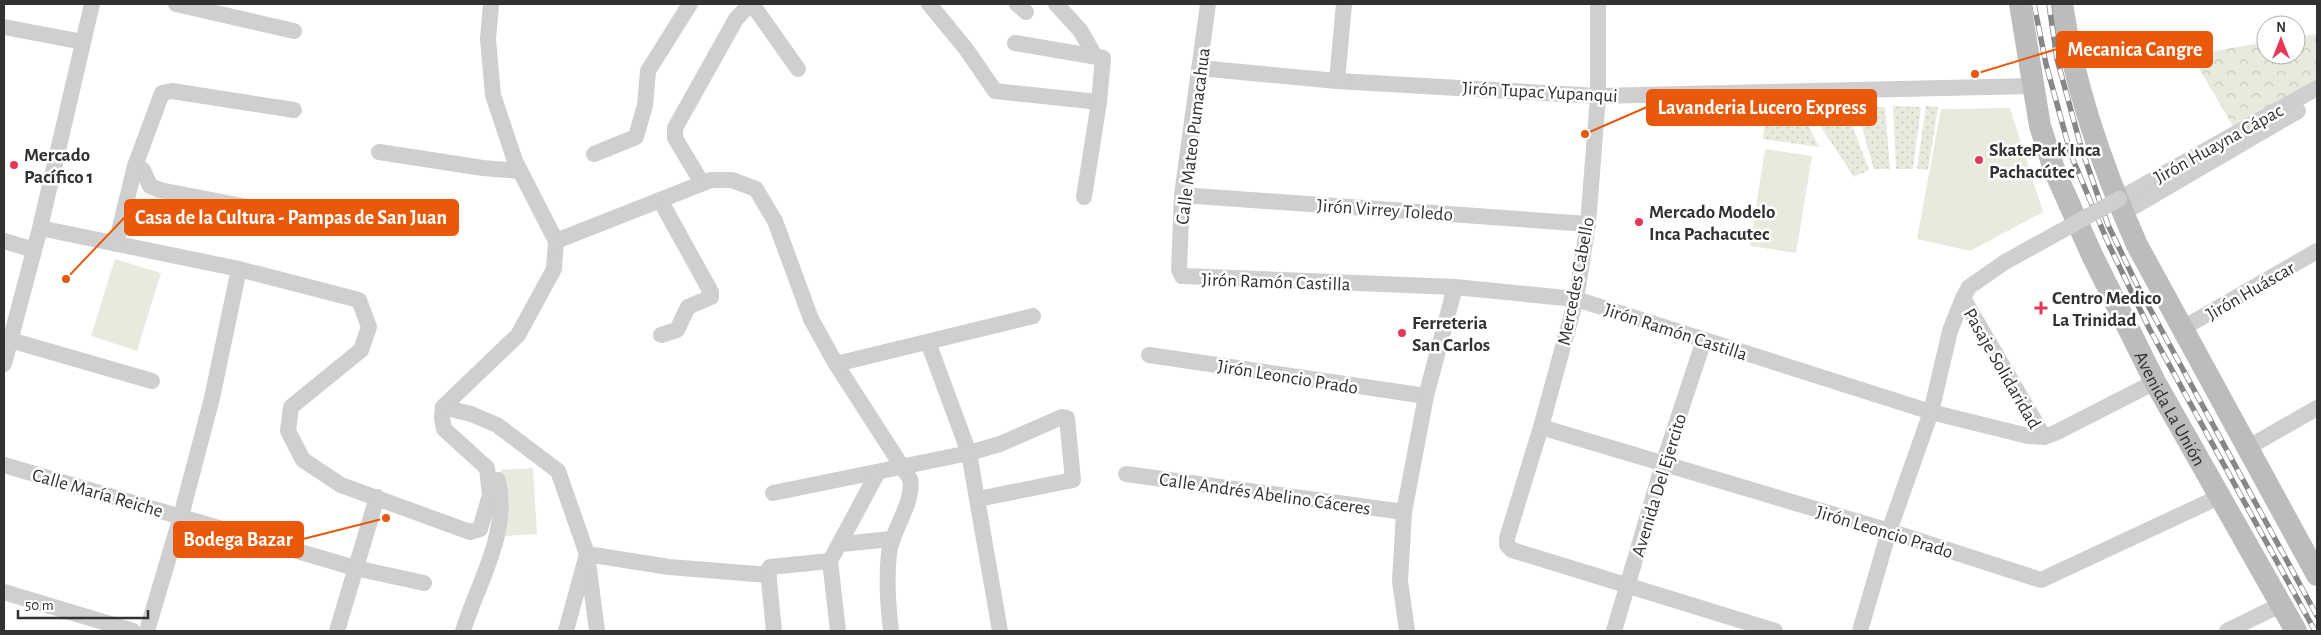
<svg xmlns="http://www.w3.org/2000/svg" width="2321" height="635" font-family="'Alegreya Sans',sans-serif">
  <defs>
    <pattern id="grass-dots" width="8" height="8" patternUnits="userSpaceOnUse" patternTransform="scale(1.25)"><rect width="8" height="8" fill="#e7ebde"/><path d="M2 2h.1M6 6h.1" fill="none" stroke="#c7cabf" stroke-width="1.8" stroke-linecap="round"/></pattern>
    <pattern id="park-crowns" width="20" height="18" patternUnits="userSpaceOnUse" patternTransform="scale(1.25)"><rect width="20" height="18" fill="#e7ebde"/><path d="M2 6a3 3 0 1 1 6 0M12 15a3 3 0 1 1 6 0" fill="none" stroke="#c7cabf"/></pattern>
  </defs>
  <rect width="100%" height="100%" fill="#fff"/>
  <!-- grass -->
  <g fill="url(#grass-dots)">
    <polygon points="1893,106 1921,107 1913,169 1896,169"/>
    <polygon points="1926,106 1938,107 1928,170 1917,169"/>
    <polygon points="1799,107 1819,147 1763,139 1766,108"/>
    <polygon points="1856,107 1885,107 1890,169 1874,169"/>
    <polygon points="1809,109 1846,109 1869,170 1854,177"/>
  </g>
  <!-- park -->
  <polygon fill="url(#park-crowns)" points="2317,34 2317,80 2233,126 2191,55 2266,42 2266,55 2296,55 2296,37"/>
  <!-- pitch -->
  <g fill="#e7ebde">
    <polygon points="2010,108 2043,212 1970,251 1917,239 1941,109"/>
    <polygon points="1765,149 1812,156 1796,253 1750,246"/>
    <polygon points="115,259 161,273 137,351 91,336"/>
    <polygon points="533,468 537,534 505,536 501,470"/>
  </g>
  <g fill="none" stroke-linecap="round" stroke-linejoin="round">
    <!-- street -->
    <g stroke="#cfcfcf" stroke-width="16">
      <polyline points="176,4 294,31"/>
      <polyline points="752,4 798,69"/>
      <polyline points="929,4 966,49 995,91 1099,102"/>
      <polyline points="1017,4 1026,12"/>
      <polyline points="1056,4 1080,30 1095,56"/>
      <polyline points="1208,4 1182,195 1179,269 1182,276 1455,287 1576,299 1931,412 2028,436 2044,437 2055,433 2155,382"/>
      <polyline points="1598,4 1598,96 1588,224 1576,299 1541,427 1507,538 1507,545 1512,550 1775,631"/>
      <polyline points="4,27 83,42"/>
      <polyline points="1015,43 1103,58 1099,102 1084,197"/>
      <polyline points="1199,68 1337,81 1598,96 2032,86"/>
      <polyline points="1337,81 1344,4"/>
      <polyline points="379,152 483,168 520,171"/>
      <polyline points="594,154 636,137 645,105 648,71 690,4"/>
      <polyline points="135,166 143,170 150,186 160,190 309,219"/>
      <polyline points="702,183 675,138 675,128 736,19 750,4"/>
      <polyline points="1182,195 1588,224"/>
      <polyline points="2119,199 2317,88"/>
      <polyline points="660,200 711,292 711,297 688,307 677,330 661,335"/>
      <polyline points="2123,213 2298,111"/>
      <polyline points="40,228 239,269 359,300 369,327 361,350 291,407 288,431 303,460 341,485 470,532 480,529 490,495 487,468 444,429 442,418 443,407 518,335 554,269 556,241 515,161 493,95 488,39 491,4"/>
      <polyline points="4,241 34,250"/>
      <path d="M556,241L711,180H732L756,189L775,221L811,319L836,364L910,479C915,501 892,530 889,553C886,579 888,606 891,631"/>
      <polyline points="116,244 135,166 162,93 172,91 294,110"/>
      <polyline points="1963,298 2044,437"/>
      <polyline points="2183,328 2317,251"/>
      <polyline points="10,340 152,381"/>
      <polyline points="928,342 969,453 1000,631"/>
      <polyline points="1149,355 1426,396"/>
      <polyline points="4,364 40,228 92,4"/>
      <polyline points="836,364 1033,316"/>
      <polyline points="443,407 471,414 497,425 558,471 587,554 597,631"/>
      <polyline points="1541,427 1889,531 2041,580 2219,497"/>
      <polyline points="2247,448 2317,408"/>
      <polyline points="4,465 355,568 424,583"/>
      <polyline points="1126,474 1404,512"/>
      <polyline points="773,493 969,453 1000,444 1062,417 1067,418 1073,480 978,499"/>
      <polyline points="841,544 892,539"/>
      <polyline points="4,592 133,631"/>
      <polyline points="147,631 181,516 212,398 239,269"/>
      <polyline points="337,631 377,497"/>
      <path d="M463,631C478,582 510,534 498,480"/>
      <polyline points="566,631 587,554 669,567 769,575"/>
      <polyline points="774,631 768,570 770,567 830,561"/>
      <polyline points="838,631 830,561 878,472"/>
      <polyline points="1407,631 1400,581 1404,512 1426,396 1455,287"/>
      <polyline points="1614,631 1663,464 1704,340"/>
      <polyline points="1860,631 1889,531 1931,412 1950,331 1963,298 1969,287 2005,262"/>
      <polyline points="2227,631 2282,604"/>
    </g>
    <!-- secondary -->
    <g stroke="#bcbcbc" stroke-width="22">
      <path id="s1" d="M2020,4L2040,126L2055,172L2092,255L2155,382L2296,631"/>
      <path d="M2062,4C2074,86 2103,169 2137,245L2317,575"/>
    </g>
    <defs>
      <g id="rail">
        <polyline points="2034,4 2046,64 2071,155 2109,245 2149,328 2315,631"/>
        <polyline points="2049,4 2057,59 2081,147 2108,225 2137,285 2317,616"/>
      </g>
    </defs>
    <!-- rail casing -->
    <use href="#rail" stroke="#878787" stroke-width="5.5"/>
    <!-- rail -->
    <use href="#rail" stroke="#fff" stroke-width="4" stroke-dasharray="11" stroke-linecap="butt"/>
    <!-- street-bridge -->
    <polyline stroke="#cfcfcf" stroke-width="16" points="2005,262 2119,199"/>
  </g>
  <!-- markers -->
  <g fill="#e53859" stroke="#fff" stroke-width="2">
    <circle cx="1979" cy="160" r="5"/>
    <circle cx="14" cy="165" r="5"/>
    <circle cx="1639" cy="222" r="5"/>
    <path d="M2038.5 300.5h5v5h5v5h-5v5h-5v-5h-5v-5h5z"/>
    <circle cx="1402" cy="333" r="5"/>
  </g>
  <g text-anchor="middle" stroke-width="5" stroke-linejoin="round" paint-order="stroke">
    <!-- street labels -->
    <g font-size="19" fill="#323232" stroke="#fff">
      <text transform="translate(1540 91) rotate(3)" y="7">Jirón Tupac Yupanqui</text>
      <text transform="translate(1192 136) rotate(-83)" y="7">Calle Mateo Pumacahua</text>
      <text transform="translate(2218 143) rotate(-29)" y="7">Jirón Huayna Cápac</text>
      <text transform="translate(1385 209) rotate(4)" y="7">Jirón Virrey Toledo</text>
      <text transform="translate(1276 281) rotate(2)" y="7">Jirón Ramón Castilla</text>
      <text transform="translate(1575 281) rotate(-79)" y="7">Mercedes Cabello</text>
      <text transform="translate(2250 290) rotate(-30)" y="7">Jirón Huáscar</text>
      <text transform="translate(1676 331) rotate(18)" y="7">Jirón Ramón Castilla</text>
      <text transform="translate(2003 368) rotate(60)" y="7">Pasaje Solidaridad</text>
      <text transform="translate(1288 376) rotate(9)" y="7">Jirón Leoncio Prado</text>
      <text dy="7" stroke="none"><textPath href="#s1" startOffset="435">Avenida La Unión</textPath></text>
      <text transform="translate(1658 485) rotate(-73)" y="7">Avenida Del Ejercito</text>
      <text transform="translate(98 492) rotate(16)" y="7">Calle María Reiche</text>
      <text transform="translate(1265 493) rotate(8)" y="7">Calle Andrés Abelino Cáceres</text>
      <text transform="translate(1885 531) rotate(17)" y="7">Jirón Leoncio Prado</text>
    </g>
    <!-- poi labels -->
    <g font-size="19" font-weight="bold" fill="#323232" stroke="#fff" text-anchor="start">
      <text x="1989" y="156">SkatePark Inca<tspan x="1989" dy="22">Pachacútec</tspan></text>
      <text x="24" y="161">Mercado<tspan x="24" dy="22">Pacífico 1</tspan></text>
      <text x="1649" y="218">Mercado Modelo<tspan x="1649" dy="22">Inca Pachacutec</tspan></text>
      <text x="2052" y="304">Centro Medico<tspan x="2052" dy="22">La Trinidad</tspan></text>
      <text x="1412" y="329">Ferreteria<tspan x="1412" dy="22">San Carlos</tspan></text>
    </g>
  </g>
  <!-- callouts -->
  <path fill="none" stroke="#e8590c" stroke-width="2" d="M1975 74L2057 49M1585 134L1647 107M66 279L125 217M386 518L303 539"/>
  <g fill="#e8590c" stroke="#fff" stroke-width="2">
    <circle cx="1975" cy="74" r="5"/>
    <circle cx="1585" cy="134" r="5"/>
    <circle cx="66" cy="279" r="5"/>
    <circle cx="386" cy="518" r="5"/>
  </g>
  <g fill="#e8590c" stroke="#e8590c" stroke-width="2">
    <rect x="2057" y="32" width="155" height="35" rx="5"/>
    <rect x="1647" y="90" width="229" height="35" rx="5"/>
    <rect x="125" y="200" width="333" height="35" rx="5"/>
    <rect x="174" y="522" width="129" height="35" rx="5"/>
  </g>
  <g font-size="20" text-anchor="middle" font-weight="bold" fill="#fff">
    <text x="2135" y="56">Mecanica Cangre</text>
    <text x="1762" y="114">Lavanderia Lucero Express</text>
    <text x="291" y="224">Casa de la Cultura - Pampas de San Juan</text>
    <text x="238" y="546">Bodega Bazar</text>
  </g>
  <!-- border -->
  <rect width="2321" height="635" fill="none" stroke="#323232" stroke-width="10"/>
  <!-- north arrow -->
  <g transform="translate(2281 40)"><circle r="24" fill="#ffffff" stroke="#adadad"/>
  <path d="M0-4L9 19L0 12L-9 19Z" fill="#e53859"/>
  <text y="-8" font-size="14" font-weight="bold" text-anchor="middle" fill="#323232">N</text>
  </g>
  <!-- scale -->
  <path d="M18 610v8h130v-8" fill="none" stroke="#323232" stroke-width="2.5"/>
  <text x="25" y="610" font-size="15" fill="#323232" stroke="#ffffff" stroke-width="4" paint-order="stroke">50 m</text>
</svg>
